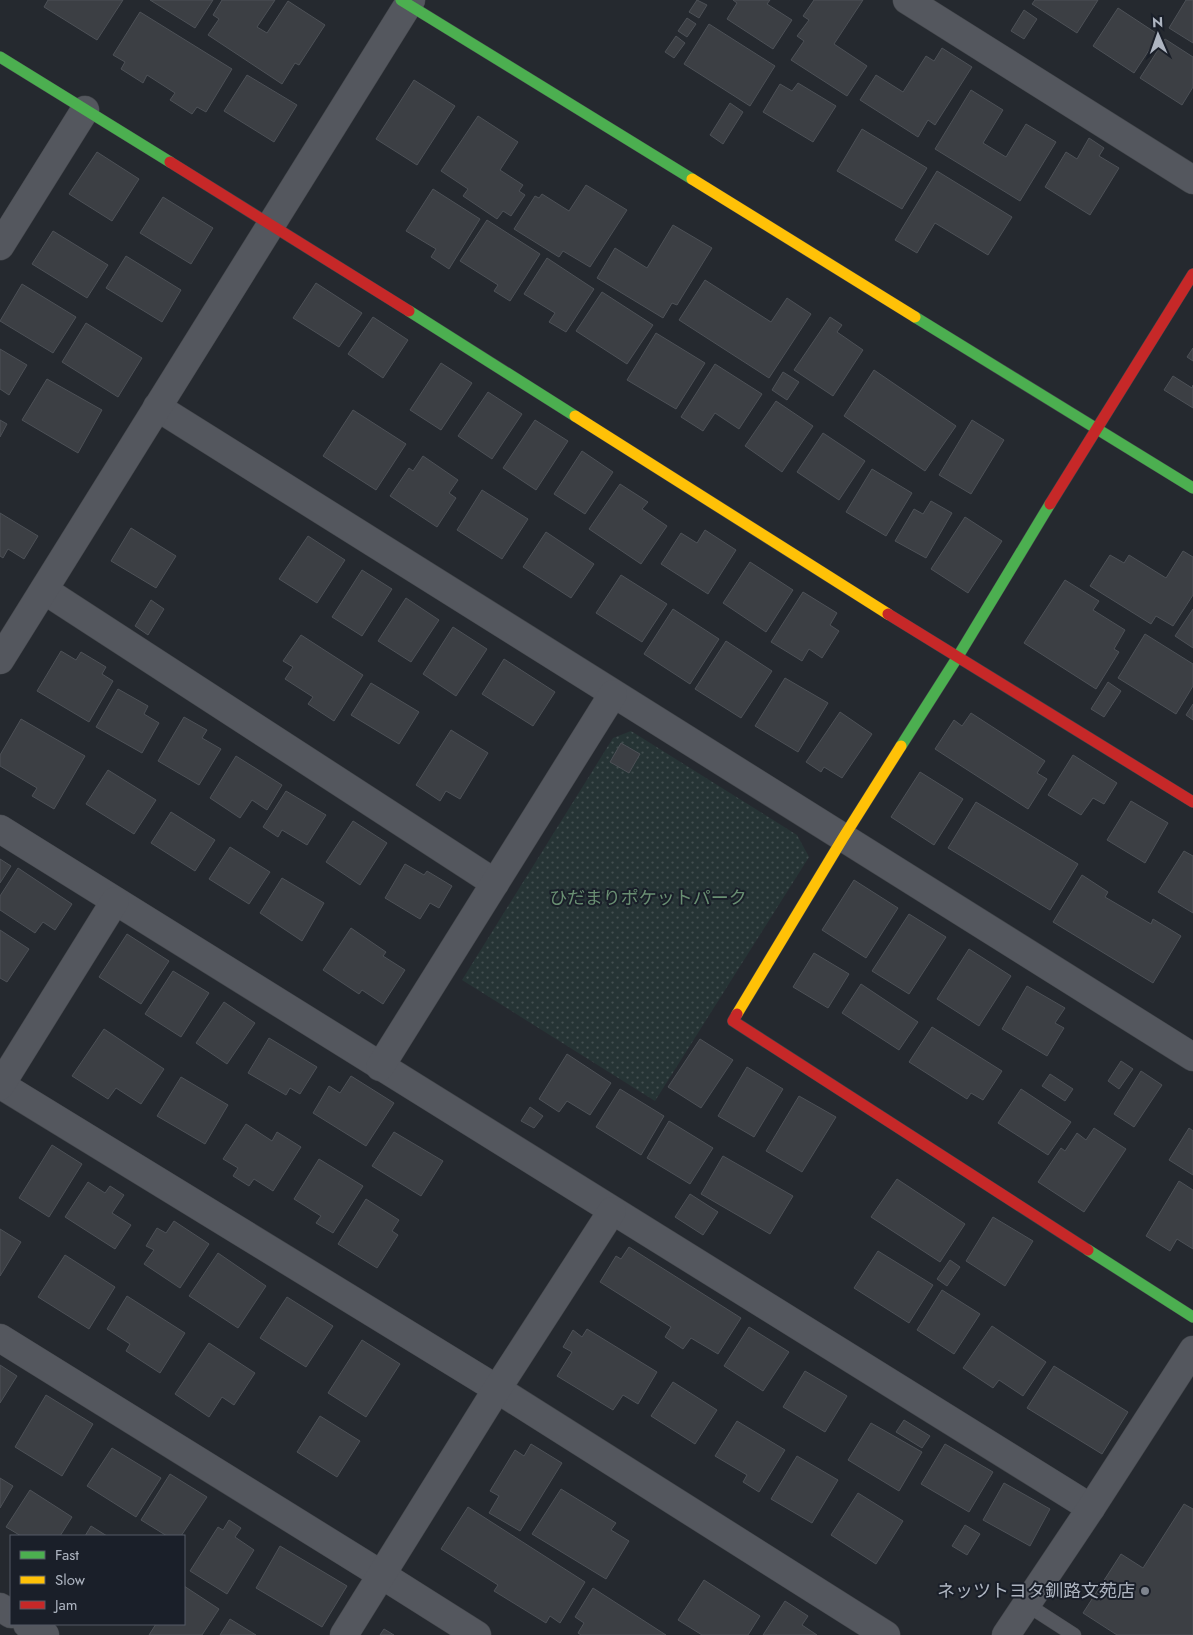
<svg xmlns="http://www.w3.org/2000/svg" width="1193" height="1635" font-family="Jost,'Noto Sans JP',sans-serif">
  <defs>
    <pattern id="park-dots" width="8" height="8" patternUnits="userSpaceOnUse" patternTransform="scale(1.25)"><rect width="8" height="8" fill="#263435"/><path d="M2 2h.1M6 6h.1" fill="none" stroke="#434f50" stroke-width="1.8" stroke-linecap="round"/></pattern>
  </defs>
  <rect width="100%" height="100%" fill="#25292f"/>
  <!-- park -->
  <polygon fill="url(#park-dots)" points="631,731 797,835 809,857 655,1101 462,980 613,738"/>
  <!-- building -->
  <g fill="#3c3f44" stroke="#4d5157">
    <polygon points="48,0 123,0 97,40 44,7"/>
    <polygon points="150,0 213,0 195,28"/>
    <polygon points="222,0 275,0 257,27 267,33 288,1 325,25 299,65 295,63 282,84 208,35 219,19 213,15"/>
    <polygon points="697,0 707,5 699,18 689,12"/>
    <polygon points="733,0 770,0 767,4 792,20 773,49 727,19 737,3"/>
    <polygon points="814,0 863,0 834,44 867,66 847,96 791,60 804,41 797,36 809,20 803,16"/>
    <polygon points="1035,0 1098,0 1077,33 1032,4"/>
    <polygon points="1186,0 1193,0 1193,43 1169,28"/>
    <polygon points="1118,8 1159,35 1134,73 1093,46"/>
    <polygon points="1024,10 1037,19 1024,39 1011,31"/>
    <polygon points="140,12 232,69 206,112 197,107 192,114 170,100 175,93 147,75 143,83 121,69 125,62 113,55"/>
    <polygon points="687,18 696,24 687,37 678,31"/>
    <polygon points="709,24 775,66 750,106 684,64"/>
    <polygon points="676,36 685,43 674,58 665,52"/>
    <polygon points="1165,39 1193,57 1193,87 1182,105 1140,78"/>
    <polygon points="942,48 972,67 935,125 928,120 918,137 860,100 876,75 903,92 926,56 934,61"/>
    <polygon points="247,75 297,105 274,142 224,111"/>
    <polygon points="414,80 455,106 417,165 376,139"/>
    <polygon points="798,83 836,106 813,142 763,112 780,84 792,91"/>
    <polygon points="971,90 1003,110 983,143 1006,157 1026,124 1056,142 1020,201 935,149"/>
    <polygon points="730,103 743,112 723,144 710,135"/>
    <polygon points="478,116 518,142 500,170 523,185 519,191 525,195 511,216 503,211 497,219 463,196 468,189 441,171"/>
    <polygon points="862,129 927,168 902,209 837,171"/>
    <polygon points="1089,138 1104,148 1099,156 1119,168 1090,215 1045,187 1066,152 1077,159"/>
    <polygon points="97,152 139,179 112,221 69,194"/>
    <polygon points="937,171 1012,217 988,255 935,223 917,253 895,240"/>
    <polygon points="586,185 627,210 590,267 563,251 559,257 514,229 535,196 539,198 542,194 569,211"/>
    <polygon points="433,189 480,219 449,269 431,257 436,249 406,231"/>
    <polygon points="163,197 213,228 191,264 140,233"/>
    <polygon points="487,220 540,254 510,301 494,291 498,285 460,261"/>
    <polygon points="673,225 712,248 677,305 672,303 663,318 597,278 615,248 647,268"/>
    <polygon points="53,231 108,265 87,298 32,264"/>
    <polygon points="126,256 181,290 162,322 106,288"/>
    <polygon points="547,258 594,289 566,332 549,322 555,313 524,294"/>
    <polygon points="705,280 771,322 787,298 811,314 769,378 679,320"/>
    <polygon points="316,283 362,313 339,347 293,318"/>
    <polygon points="22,284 76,317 53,353 0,321"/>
    <polygon points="602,292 653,325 627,364 576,331"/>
    <polygon points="373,317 408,340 383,378 348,354"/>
    <polygon points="830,317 842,325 837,332 863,350 833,396 794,370"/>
    <polygon points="86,323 142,358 118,397 62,362"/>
    <polygon points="656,333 705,363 676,409 627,380"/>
    <polygon points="1193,348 1193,361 1187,357"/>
    <polygon points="0,349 27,365 9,395 0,389"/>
    <polygon points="441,363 472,383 441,430 410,410"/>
    <polygon points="715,364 762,394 739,429 715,413 703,431 681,417"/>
    <polygon points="874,370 956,426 925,471 844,416"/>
    <polygon points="783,372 799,382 787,400 772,390"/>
    <polygon points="1173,376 1192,388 1193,385 1193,408 1164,390"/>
    <polygon points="47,379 102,410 78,453 22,420"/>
    <polygon points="488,392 522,414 492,459 458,436"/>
    <polygon points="776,401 813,426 782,472 745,446"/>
    <polygon points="353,410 406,444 376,490 323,456"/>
    <polygon points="0,420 7,424 0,437"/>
    <polygon points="535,420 568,441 536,490 503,468"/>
    <polygon points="972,420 1004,440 971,494 939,475"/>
    <polygon points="823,433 865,461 839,500 797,472"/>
    <polygon points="582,451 613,472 585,514 554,494"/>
    <polygon points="423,456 458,480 449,493 456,498 437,527 390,496 409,468 413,471"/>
    <polygon points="872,469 912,493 886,536 846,512"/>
    <polygon points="620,484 648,502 642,509 667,526 641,564 589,529"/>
    <polygon points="482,490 528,519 502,559 457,530"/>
    <polygon points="931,501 952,513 926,558 895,541 914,509 923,514"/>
    <polygon points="0,513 38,536 24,559 8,549 3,558 0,556"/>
    <polygon points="965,517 1002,541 968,593 931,569"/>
    <polygon points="131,528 176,556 156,588 111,561"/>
    <polygon points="705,530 736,550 708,594 661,564 681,533 697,543"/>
    <polygon points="546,532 594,564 571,598 523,567"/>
    <polygon points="308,536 345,560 317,603 279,579"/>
    <polygon points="1183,551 1193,557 1193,595 1173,626 1156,616 1151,624 1090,586 1110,555 1124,563 1129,555 1166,578"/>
    <polygon points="750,562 793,590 766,632 723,603"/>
    <polygon points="362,570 392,589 362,636 332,617"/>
    <polygon points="621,575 667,604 642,642 596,613"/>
    <polygon points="1065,580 1099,601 1093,610 1125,630 1114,649 1119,652 1096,689 1024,643"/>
    <polygon points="803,592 837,613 830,625 839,631 822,658 809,649 802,661 771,642"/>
    <polygon points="406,598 439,620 411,662 378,641"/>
    <polygon points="151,600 164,609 148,635 135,626"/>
    <polygon points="673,609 719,639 690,684 644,654"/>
    <polygon points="1193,609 1193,648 1175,636"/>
    <polygon points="453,627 487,649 456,696 423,674"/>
    <polygon points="1145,634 1193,664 1193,686 1176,714 1118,678"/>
    <polygon points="301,635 363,675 334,721 308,704 313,697 285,679 293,667 283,661"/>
    <polygon points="726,641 772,671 741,718 695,689"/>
    <polygon points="61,651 76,660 81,652 106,667 102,674 113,681 89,722 37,691"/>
    <polygon points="504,659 555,692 533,726 482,694"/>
    <polygon points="785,678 828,703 798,752 755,726"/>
    <polygon points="1108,682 1121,691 1104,717 1091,709"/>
    <polygon points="371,683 419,712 399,744 351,715"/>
    <polygon points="118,689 148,706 144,714 159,723 142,753 96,727"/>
    <polygon points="1193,704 1193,720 1186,715"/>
    <polygon points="840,712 872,734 842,778 824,767 821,772 806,762"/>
    <polygon points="971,713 1045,761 1037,773 1047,779 1028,809 935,749 954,720 962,726"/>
    <polygon points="184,717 207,730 202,738 221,749 199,785 158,761"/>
    <polygon points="21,719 85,756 54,809 32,796 37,788 0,766 0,755"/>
    <polygon points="451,730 488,753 460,799 446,791 440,801 416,785"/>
    <polygon points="621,743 640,754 629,773 610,762"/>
    <polygon points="1073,755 1117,783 1104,804 1093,798 1081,815 1048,795"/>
    <polygon points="236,756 282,785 267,810 252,800 240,818 210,798"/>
    <polygon points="108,770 156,800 134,834 86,804"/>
    <polygon points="920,772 963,799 934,845 891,817"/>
    <polygon points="286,791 326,815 307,845 282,830 278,837 263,827"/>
    <polygon points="1131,801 1168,823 1145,863 1107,840"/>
    <polygon points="976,802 1078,864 1050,910 948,848"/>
    <polygon points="171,812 215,840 195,871 151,843"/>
    <polygon points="353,821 387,843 360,885 326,862"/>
    <polygon points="230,847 270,872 249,904 209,879"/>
    <polygon points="1184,851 1193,856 1193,913 1158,892"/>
    <polygon points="0,859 11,866 0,883"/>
    <polygon points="405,864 424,875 427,871 452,886 439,908 430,903 420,919 385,898"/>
    <polygon points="18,868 72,904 55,930 43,922 35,933 0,910 0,896"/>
    <polygon points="1082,875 1108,892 1105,897 1151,924 1153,919 1181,936 1153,983 1053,922"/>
    <polygon points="282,878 324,903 302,941 260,913"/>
    <polygon points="854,880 898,908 866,958 822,930"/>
    <polygon points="909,914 946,937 909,994 872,971"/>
    <polygon points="351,928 386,952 383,956 405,970 383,1004 362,990 359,994 323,970"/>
    <polygon points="0,930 29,949 7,982 0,978"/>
    <polygon points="127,934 169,961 141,1004 99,977"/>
    <polygon points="969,949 1011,976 979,1026 937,999"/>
    <polygon points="814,953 849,974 828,1008 793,987"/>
    <polygon points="173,971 209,993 181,1037 145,1014"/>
    <polygon points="861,984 918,1022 899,1050 842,1013"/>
    <polygon points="1027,986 1065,1008 1055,1023 1064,1028 1047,1056 1002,1029"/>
    <polygon points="224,1002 255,1023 227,1064 196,1043"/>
    <polygon points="932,1027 1002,1071 983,1100 971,1093 967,1099 909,1062"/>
    <polygon points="104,1029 164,1069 141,1104 116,1088 108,1099 72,1076"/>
    <polygon points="269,1038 317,1067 300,1094 290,1088 286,1095 248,1073"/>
    <polygon points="700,1039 733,1060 701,1108 668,1087"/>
    <polygon points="567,1054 611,1083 590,1115 567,1101 559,1112 539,1099"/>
    <polygon points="1121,1061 1133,1069 1119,1089 1108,1081"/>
    <polygon points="747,1067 783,1089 754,1137 718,1116"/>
    <polygon points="1141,1071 1162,1085 1134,1127 1114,1114"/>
    <polygon points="1050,1074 1073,1089 1065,1101 1042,1086"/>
    <polygon points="351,1076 394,1103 366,1146 313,1113 329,1086 340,1093"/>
    <polygon points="181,1077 228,1105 205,1144 157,1116"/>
    <polygon points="620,1089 664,1116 641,1155 596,1127"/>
    <polygon points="1021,1089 1071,1122 1048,1155 998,1123"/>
    <polygon points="799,1096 836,1117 802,1172 766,1151"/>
    <polygon points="530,1107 543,1116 534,1128 521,1121"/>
    <polygon points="669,1121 713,1148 690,1184 647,1158"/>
    <polygon points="246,1124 272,1141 277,1132 301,1147 273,1191 254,1179 249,1186 233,1176 238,1168 223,1159"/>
    <polygon points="1094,1128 1126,1149 1084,1212 1038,1182 1061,1148 1065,1151 1077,1133 1086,1140"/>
    <polygon points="1189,1128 1193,1131 1193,1175 1169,1160"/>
    <polygon points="394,1132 443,1161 421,1196 372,1166"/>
    <polygon points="52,1145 82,1164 49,1217 19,1198"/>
    <polygon points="723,1156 793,1196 770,1234 701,1194"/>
    <polygon points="319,1159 363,1186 333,1233 316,1223 321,1216 294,1199"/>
    <polygon points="897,1179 965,1224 940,1262 871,1217"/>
    <polygon points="1179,1181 1193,1190 1193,1249 1177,1239 1170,1251 1146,1236"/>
    <polygon points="88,1182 105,1193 110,1186 124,1195 112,1213 131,1225 115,1249 65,1217"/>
    <polygon points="690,1194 718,1212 703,1235 675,1217"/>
    <polygon points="366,1199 399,1220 392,1231 398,1235 377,1268 338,1244"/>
    <polygon points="993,1217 1033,1241 1005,1286 966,1261"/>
    <polygon points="174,1221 209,1244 180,1288 144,1264 154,1250 146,1246 157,1228 166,1233"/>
    <polygon points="0,1229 21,1242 0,1276"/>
    <polygon points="629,1247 741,1318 718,1354 691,1338 683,1349 665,1337 671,1327 600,1282 616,1256 621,1259"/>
    <polygon points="878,1251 933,1285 909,1323 854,1288"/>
    <polygon points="218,1253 266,1286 238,1328 189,1296"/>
    <polygon points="65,1255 115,1287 89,1329 38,1297"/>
    <polygon points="950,1260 960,1267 947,1286 937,1279"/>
    <polygon points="942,1290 980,1314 954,1354 917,1330"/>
    <polygon points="127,1296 185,1333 160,1373 126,1351 130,1344 107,1329"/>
    <polygon points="287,1297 333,1326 306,1367 260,1338"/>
    <polygon points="992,1326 1046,1362 1023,1396 999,1380 993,1388 963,1368"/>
    <polygon points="749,1327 789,1352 763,1391 724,1366"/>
    <polygon points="587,1329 657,1372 638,1404 623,1395 613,1410 557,1376 572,1352 563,1347 573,1330 582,1337"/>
    <polygon points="362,1340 400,1364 366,1417 328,1393"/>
    <polygon points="209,1343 255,1373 234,1405 222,1397 209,1417 175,1394"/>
    <polygon points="0,1365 17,1376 0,1403"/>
    <polygon points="1054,1366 1128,1412 1102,1454 1027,1408"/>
    <polygon points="805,1371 847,1396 825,1432 783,1407"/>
    <polygon points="673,1382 717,1410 695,1444 651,1416"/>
    <polygon points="46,1395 93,1424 62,1476 15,1447"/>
    <polygon points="320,1416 360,1441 337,1477 297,1452"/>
    <polygon points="904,1420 930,1436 922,1448 896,1432"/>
    <polygon points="737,1421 785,1450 759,1492 743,1482 747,1475 715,1456"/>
    <polygon points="871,1423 922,1452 899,1491 848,1460"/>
    <polygon points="531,1444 562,1463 520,1531 489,1513 499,1496 490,1491 515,1450 524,1456"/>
    <polygon points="945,1444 993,1472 969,1512 921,1484"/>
    <polygon points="112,1448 161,1478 136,1517 87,1486"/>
    <polygon points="797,1456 838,1480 812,1523 771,1499"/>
    <polygon points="170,1474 207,1497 181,1536 167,1536 141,1520"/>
    <polygon points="0,1478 13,1486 0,1508"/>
    <polygon points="1004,1483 1050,1509 1030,1546 983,1520"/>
    <polygon points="561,1489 616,1523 611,1530 629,1541 606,1579 532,1534"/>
    <polygon points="30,1490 72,1517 60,1536 21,1536 6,1527"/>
    <polygon points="858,1493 903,1521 876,1564 831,1535"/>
    <polygon points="1184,1504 1193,1509 1193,1635 1117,1635 1083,1613 1121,1554 1143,1568"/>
    <polygon points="468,1507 585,1582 560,1623 550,1616 546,1623 494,1591 498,1585 441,1549"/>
    <polygon points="229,1520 241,1528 235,1537 254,1550 227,1594 190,1571 218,1527 223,1530"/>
    <polygon points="965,1525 980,1534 967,1555 952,1546"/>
    <polygon points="91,1526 107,1536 85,1536"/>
    <polygon points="280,1546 347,1586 322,1627 256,1588"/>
    <polygon points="704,1580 760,1616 748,1635 702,1635 678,1620"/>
    <polygon points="184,1586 219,1609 202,1635 149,1635 156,1624 184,1624"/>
    <polygon points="593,1588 666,1635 581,1635 578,1633 584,1623 575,1617"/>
    <polygon points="785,1601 808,1616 802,1625 817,1635 763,1635"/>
    <polygon points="230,1619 256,1635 220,1635"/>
    <polygon points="384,1629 394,1635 380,1635"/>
  </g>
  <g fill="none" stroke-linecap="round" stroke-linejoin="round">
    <defs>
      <polyline id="lane" points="1026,1604 1074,1635"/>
      <g id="street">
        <polyline points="907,0 1193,180"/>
        <polyline points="0,246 85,110"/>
        <polyline points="157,407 1193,1057"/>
        <polyline points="44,590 495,883"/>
        <polyline points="0,660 411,0"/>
        <polyline points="0,829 1091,1508"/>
        <polyline points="380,1067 613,694"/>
        <polyline points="1,1085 497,1389 886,1635"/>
        <polyline points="0,1086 115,901"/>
        <polyline points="0,1338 382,1575 477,1635"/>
        <polyline points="0,1607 11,1614"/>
        <polyline points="27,1624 45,1635"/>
        <polyline points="344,1635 497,1389 612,1211"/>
        <polyline points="1006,1635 1091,1508 1193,1350"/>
      </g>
      <g id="fast">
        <polyline points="401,0 692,179"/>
        <polyline points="0,57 170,162"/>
        <polyline points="409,311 575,416"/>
        <polyline points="915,317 1193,488"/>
        <polyline points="901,746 957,658 1050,504"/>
        <polyline points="1088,1250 1193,1317"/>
      </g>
      <g id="slow">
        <polyline points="692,179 915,317"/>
        <polyline points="575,416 888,614"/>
        <polyline points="737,1014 843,838 901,746"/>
      </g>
      <g id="jam">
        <polyline points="170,162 409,311"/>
        <polyline points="1050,504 1193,274"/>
        <polyline points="888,614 1193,802"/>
        <polyline points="737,1014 733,1021 1088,1250"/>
      </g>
    </defs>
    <!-- lane casing -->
    <use href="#lane" stroke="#414449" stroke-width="15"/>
    <!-- street casing -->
    <use href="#street" stroke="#414449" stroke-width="29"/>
    <!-- fast casing -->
    <use href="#fast" stroke="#414449" stroke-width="12"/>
    <!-- slow casing -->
    <use href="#slow" stroke="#414449" stroke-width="12"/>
    <!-- jam casing -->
    <use href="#jam" stroke="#414449" stroke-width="12"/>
    <!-- lane -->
    <use href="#lane" stroke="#54575e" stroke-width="14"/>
    <!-- street -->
    <use href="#street" stroke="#54575e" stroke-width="28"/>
    <!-- fast -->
    <use href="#fast" stroke="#4caf50" stroke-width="11"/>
    <!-- slow -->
    <use href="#slow" stroke="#ffc107" stroke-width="11"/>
    <!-- jam -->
    <use href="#jam" stroke="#c62828" stroke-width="11"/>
  </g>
  <!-- markers -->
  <circle fill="#7e848e" stroke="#1a1f29" stroke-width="2" cx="1145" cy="1591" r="5"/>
  <g text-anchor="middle" stroke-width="4" stroke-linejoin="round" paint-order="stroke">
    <!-- park labels -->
    <g font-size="18" fill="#698f72" stroke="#1a1f29">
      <text x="648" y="904">ひだまりポケットパーク</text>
    </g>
    <!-- poi labels -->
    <g font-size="18" fill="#aeb5c1" stroke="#1a1f29" text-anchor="end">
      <text x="1135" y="1597">ネッツトヨタ釧路文苑店</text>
    </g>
  </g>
  <!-- legend -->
  <rect x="10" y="1535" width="175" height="90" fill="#1a1f29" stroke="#555b66"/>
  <rect x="20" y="1551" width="25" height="8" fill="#4caf50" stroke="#555b66"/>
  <text x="55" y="1560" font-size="15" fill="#aeb5c1">Fast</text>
  <rect x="20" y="1576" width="25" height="8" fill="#ffc107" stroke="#555b66"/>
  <text x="55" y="1585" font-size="15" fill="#aeb5c1">Slow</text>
  <rect x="20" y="1601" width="25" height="8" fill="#c62828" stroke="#555b66"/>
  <text x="55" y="1610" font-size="15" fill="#aeb5c1">Jam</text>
  <!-- north arrow -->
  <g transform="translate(1158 35) rotate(358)" stroke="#1a1f29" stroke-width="4" paint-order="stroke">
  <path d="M0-4L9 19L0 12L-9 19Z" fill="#aeb5c1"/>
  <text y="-8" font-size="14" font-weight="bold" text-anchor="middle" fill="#aeb5c1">N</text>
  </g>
</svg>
